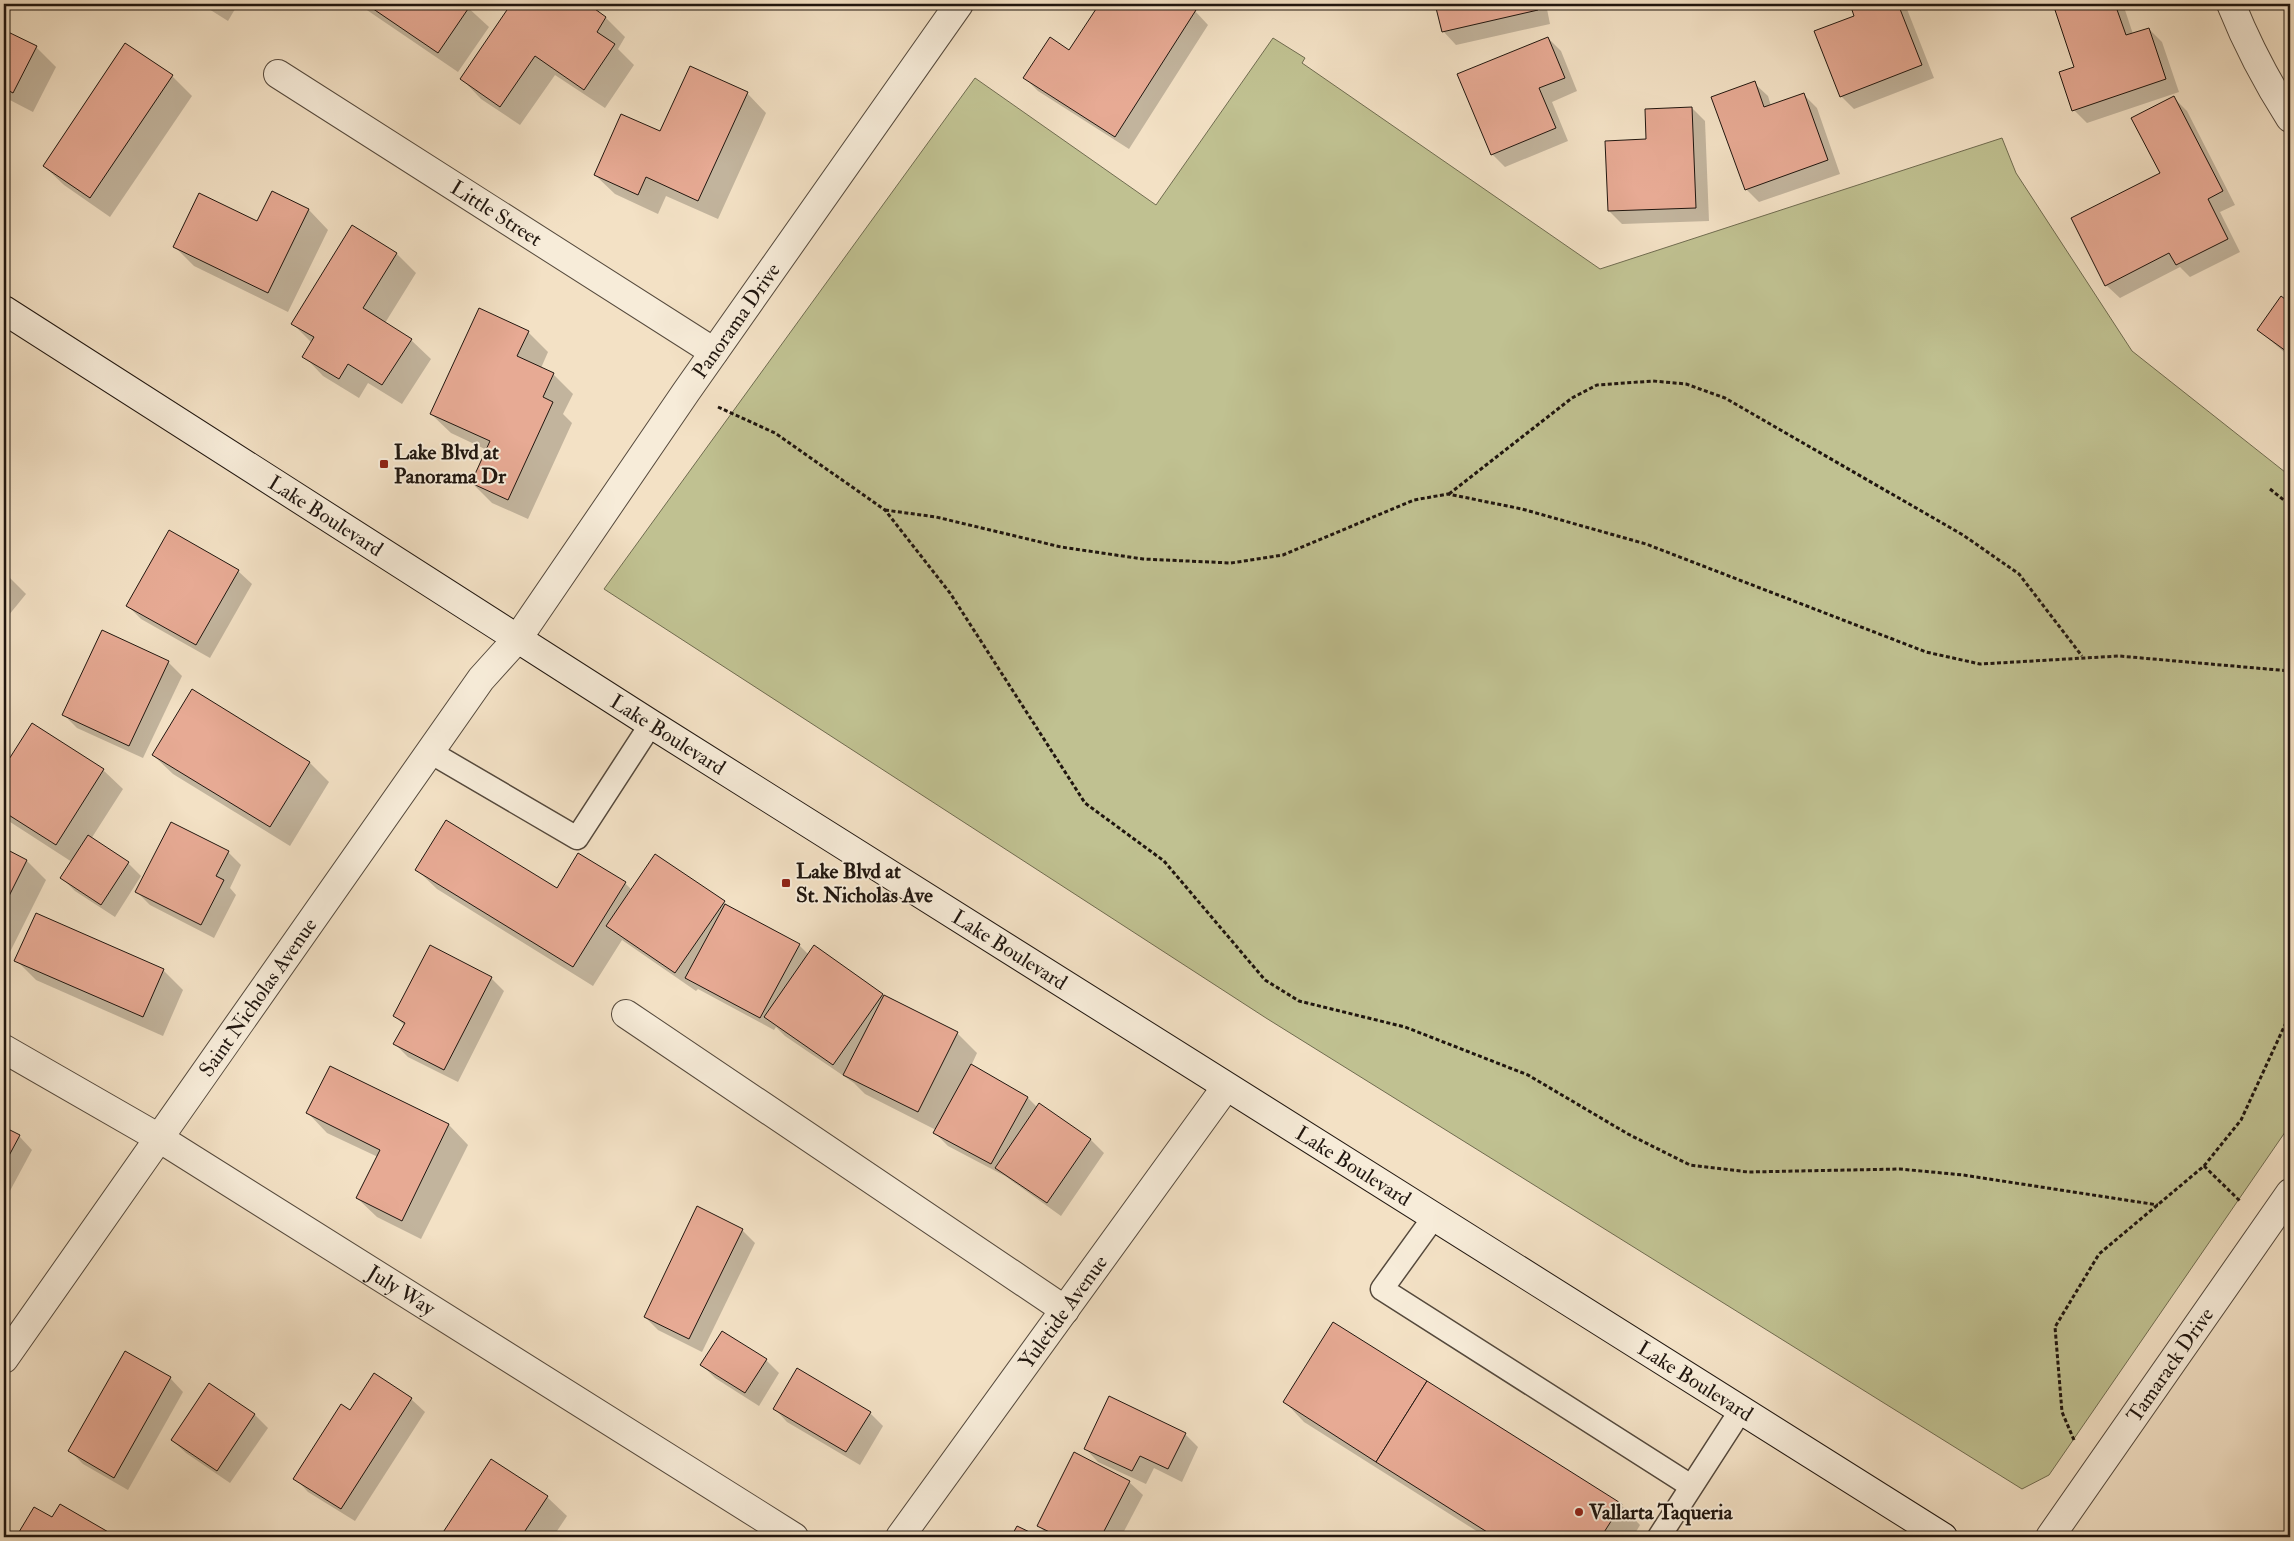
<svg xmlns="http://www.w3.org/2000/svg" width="2294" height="1541" font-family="'IM FELL Double Pica',serif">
  <rect width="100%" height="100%" fill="#f3e1c5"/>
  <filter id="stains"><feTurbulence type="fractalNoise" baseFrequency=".004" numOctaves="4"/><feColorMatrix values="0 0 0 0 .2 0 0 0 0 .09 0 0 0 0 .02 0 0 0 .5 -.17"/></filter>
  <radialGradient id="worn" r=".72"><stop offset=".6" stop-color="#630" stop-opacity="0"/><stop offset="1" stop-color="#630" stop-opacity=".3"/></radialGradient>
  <!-- green -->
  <polygon fill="#c0c191" stroke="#706c50" points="1273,38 1305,58 1302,63 1600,269 2002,138 2016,173 2132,351 2290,476 2290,1125 2049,1475 2022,1489 1266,1018 604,589 975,78 1156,205"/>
  <!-- shadow -->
  <g fill="#0003">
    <polygon points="201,4 238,4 228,21"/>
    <polygon points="358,4 464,4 489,27 458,72"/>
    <polygon points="513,4 553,4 562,10 566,4 585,4 606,18 625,37 618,49 634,65 605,108 555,75 520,125 481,99 462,79"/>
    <polygon points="1091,4 1183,4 1195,11 1208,25 1129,149 1038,91 1025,78 1070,51 1097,9"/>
    <polygon points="1437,4 1546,4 1550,24 1456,45 1443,31"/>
    <polygon points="1851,4 1905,4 1934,78 1854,109 1841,96 1856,17"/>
    <polygon points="2055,4 2123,4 2133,34 2149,29 2162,42 2179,92 2087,123 2074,110 2076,68"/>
    <polygon points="4,31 36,47 56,67 33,112 4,97"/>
    <polygon points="1548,38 1561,51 1577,91 1552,102 1568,141 1505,167 1492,154"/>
    <polygon points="172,76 192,96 110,217 64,185 44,166"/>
    <polygon points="1754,83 1768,96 1771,106 1803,94 1817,108 1840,174 1759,202 1746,189"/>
    <polygon points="747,93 766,113 718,219 666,196 658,214 615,194 595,175 661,133"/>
    <polygon points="2174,98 2187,111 2235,205 2220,212 2240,252 2190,277 2180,267 2120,298 2106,285 2161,173"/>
    <polygon points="1692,108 1705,121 1709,221 1622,224 1609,211"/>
    <polygon points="272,193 309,210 328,230 288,312 194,266 174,246 257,222"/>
    <polygon points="396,253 416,273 385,323 411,340 431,359 402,404 368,383 359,398 323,376 304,356 312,343 293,324"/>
    <polygon points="2281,298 2290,304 2290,357 2258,330"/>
    <polygon points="528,332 548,352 541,368 553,374 573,394 563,414 572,423 528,519 492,503 472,483 487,450 451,433 431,414"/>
    <polygon points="238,571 252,584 210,658 141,619 128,606"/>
    <polygon points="4,572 26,594 4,621"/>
    <polygon points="102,632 168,662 182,676 143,758 77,728 63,714"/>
    <polygon points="32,725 103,770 123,789 91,839 128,863 141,876 115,917 75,891 62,878 72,862 4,818 4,769"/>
    <polygon points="153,755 310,763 329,782 290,846 173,774"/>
    <polygon points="4,849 27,861 46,880 4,964"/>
    <polygon points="228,852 241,865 230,888 236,895 214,938 150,905 137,892"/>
    <polygon points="417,870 557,889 625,883 632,890 724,902 731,909 799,945 809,955 957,1033 977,1053 971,1066 1028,1098 1038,1108 1039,1105 1091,1140 1104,1153 1061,1216 1005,1176 948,1146 935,1133 936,1130 865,1094 854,1083 785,1036 776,1027 774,1030 698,989 696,991 622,940 593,986 437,889"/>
    <polygon points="16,960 163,970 183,990 163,1036 36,980"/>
    <polygon points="491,978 504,991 458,1082 408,1057 395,1044 405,1026 395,1016"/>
    <polygon points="330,1067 449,1125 468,1145 421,1239 377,1217 357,1198 378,1157 327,1133 308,1113"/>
    <polygon points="4,1128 19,1136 32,1150 4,1202"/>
    <polygon points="742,1230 755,1243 702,1352 658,1330 645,1317"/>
    <polygon points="766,1360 779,1373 759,1406 715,1378 702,1365"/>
    <polygon points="170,1378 183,1392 128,1490 83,1464 70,1451"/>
    <polygon points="210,1385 255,1415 268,1428 230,1483 186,1453 172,1440"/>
    <polygon points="411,1399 425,1412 355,1521 308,1492 295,1478 350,1412"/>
    <polygon points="1285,1402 1621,1505 1640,1525 1633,1537 1486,1537 1304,1422"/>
    <polygon points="774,1408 870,1413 883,1426 860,1465 787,1422"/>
    <polygon points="1185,1434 1198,1447 1182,1482 1154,1468 1146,1484 1098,1462 1085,1448"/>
    <polygon points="491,1461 547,1497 567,1516 553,1537 441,1537"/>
    <polygon points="1129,1482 1143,1495 1121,1537 1050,1537 1038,1525"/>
    <polygon points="35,1508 53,1519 109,1534 113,1537 18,1537"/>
  </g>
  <!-- building -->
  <g fill="#e7aa94" stroke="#20160f">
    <polygon points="366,4 466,4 470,6 438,53"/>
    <polygon points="511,4 555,4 562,8 565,4 588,4 606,17 597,32 615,44 584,90 535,56 500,107 460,79"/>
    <polygon points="1094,4 1185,4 1196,10 1115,137 1023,78 1050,37 1069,50 1098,6"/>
    <polygon points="1435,4 1536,4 1538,10 1442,32"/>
    <polygon points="1850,4 1898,4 1922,65 1840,97 1814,31 1854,16"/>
    <polygon points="2053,4 2115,4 2126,35 2149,28 2166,79 2072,111 2059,72 2074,67"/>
    <polygon points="4,30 37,46 13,93 4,88"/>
    <polygon points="1548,37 1565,78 1539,88 1556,128 1491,155 1457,74"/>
    <polygon points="125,43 173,75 90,198 43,166"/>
    <polygon points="690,66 748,92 698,201 646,177 638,195 594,175 621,114 660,131"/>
    <polygon points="1755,81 1764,107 1804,93 1828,160 1745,190 1711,97"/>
    <polygon points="2174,96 2223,191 2208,199 2228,239 2176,265 2169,253 2105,286 2071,218 2160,173 2131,118"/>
    <polygon points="1692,107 1696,208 1608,211 1605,141 1646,139 1645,109"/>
    <polygon points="272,191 309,209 268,293 173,247 199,193 257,221"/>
    <polygon points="352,225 397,253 363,308 412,339 382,385 348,364 339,379 302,357 314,337 291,324"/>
    <polygon points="2281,296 2290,303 2290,354 2257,330"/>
    <polygon points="479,308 529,331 517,356 554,373 543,397 553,402 508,500 471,483 490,441 430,414"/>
    <polygon points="169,530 239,570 196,645 126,606"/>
    <polygon points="102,630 169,661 129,746 62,715"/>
    <polygon points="192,689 310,762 270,827 152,755"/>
    <polygon points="32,723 104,769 56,845 4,812 4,767"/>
    <polygon points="446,820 557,888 578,853 626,882 573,967 415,870"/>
    <polygon points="171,822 229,851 216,876 224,880 201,925 135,892"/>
    <polygon points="88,835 129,862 101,905 60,878"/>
    <polygon points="4,848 27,860 4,906"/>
    <polygon points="655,854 725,901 675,973 606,926"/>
    <polygon points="725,904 800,944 760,1018 685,978"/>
    <polygon points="36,913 164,969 143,1017 14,961"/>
    <polygon points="430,945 492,977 444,1070 393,1044 405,1023 393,1016"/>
    <polygon points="814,945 883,994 833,1065 764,1017"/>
    <polygon points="884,995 958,1032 918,1112 843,1075"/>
    <polygon points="971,1064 1028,1097 991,1164 933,1133"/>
    <polygon points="330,1066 449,1124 402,1221 356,1198 380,1150 306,1113"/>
    <polygon points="1039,1103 1091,1139 1047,1203 995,1168"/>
    <polygon points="4,1127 20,1135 4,1165"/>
    <polygon points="697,1206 743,1229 689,1339 644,1317"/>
    <polygon points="1333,1322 1427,1381 1376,1462 1283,1402"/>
    <polygon points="722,1331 767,1359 745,1393 700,1365"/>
    <polygon points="125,1351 171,1377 114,1478 68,1451"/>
    <polygon points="797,1368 871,1412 846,1452 773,1409"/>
    <polygon points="374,1373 412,1398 341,1509 293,1479 341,1404 350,1410"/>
    <polygon points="1427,1381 1622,1504 1601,1537 1495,1537 1376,1462"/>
    <polygon points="209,1383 255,1414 217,1471 171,1440"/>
    <polygon points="1109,1396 1186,1433 1168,1469 1140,1456 1132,1471 1084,1449"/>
    <polygon points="1074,1452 1130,1481 1101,1537 1060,1537 1037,1526"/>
    <polygon points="491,1459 548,1496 521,1537 440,1537"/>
    <polygon points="60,1504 110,1533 107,1537 16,1537 34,1507 52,1517"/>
    <polygon points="1017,1526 1040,1537 1011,1537"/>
  </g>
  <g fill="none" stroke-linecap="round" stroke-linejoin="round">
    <defs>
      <g id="service">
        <polyline points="430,752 577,838 651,724"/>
        <polyline points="1434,1217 1382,1289 1691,1486"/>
        <polyline points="1659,1537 1741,1410"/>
      </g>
      <g id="minor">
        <path d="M2231,4C2247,44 2267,82 2290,118"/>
        <path id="s1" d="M278,74L714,352"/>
        <polyline points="626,1014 1065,1310"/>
        <path id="s2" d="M4,1049L159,1138L794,1537"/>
        <path id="s3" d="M4,1359L481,679L518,638L686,392L959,4"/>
        <path id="s4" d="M900,1537L1226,1087"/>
        <path id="s5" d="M2050,1537L2290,1193"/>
      </g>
      <g id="secondary">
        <path id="s6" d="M4,310L651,724L1943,1537"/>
      </g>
    </defs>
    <!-- service casing -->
    <use href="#service" stroke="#55493c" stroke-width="25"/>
    <!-- minor casing -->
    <use href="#minor" stroke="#55493c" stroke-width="30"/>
    <!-- secondary casing -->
    <use href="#secondary" stroke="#20160f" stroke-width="30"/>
    <!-- path -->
    <g stroke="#20160f" stroke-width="3" stroke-dasharray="4 2.5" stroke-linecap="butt">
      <polyline points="718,407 775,433 885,510 950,593 1085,803 1164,861 1265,980 1299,1001 1405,1027 1528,1075 1628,1134 1690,1165 1748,1172 1900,1169 1963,1175 2158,1205"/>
      <polyline points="2270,489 2290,505"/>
      <polyline points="1449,494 1572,398 1597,385 1653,381 1686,384 1725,398 1963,535 2019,574 2082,656"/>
      <polyline points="885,510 936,517 1061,547 1143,559 1231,563 1283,555 1414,500 1448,494 1522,509 1646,544 1926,652 1980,664 2119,656 2290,671"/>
      <polyline points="2204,1166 2241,1202"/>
      <polyline points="2074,1440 2062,1412 2055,1327 2099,1254 2204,1166 2241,1120 2290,1014"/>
    </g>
    <!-- service -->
    <use href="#service" stroke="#f7ecd9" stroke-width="22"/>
    <!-- minor -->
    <use href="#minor" stroke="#f7ecd9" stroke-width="28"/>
    <!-- secondary -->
    <use href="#secondary" stroke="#f7ecd9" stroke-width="28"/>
  </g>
  <!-- markers -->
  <g fill="#8f2418" stroke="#f7ecd9" stroke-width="2">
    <rect x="379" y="459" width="10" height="10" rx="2.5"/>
    <rect x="781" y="878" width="10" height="10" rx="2.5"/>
    <circle cx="1579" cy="1512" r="5"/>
  </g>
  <g text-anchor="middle" stroke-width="4" stroke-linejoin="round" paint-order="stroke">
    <!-- street labels -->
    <g font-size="21" fill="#20160f" stroke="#f7ecd9">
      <text dy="7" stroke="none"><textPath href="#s1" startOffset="259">Little Street</textPath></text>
      <text dy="7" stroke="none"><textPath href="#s3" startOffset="1271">Panorama Drive</textPath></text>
      <text dy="7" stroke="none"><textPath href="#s6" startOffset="382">Lake Boulevard</textPath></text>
      <text dy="7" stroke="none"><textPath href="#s6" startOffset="788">Lake Boulevard</textPath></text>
      <text dy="7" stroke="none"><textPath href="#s6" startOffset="1192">Lake Boulevard</textPath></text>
      <text dy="7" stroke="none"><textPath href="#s3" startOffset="442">Saint Nicholas Avenue</textPath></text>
      <text dy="7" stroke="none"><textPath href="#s6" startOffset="1598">Lake Boulevard</textPath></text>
      <text dy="7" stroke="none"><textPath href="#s2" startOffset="465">July Way</textPath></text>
      <text dy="7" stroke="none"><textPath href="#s4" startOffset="278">Yuletide Avenue</textPath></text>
      <text dy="7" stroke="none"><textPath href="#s5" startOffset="210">Tamarack Drive</textPath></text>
      <text dy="7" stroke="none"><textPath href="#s6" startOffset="2002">Lake Boulevard</textPath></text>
    </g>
    <!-- poi labels -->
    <g font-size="21" font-weight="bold" fill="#20160f" stroke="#f7ecd9" text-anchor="start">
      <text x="394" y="459">Lake Blvd at<tspan x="394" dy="24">Panorama Dr</tspan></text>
      <text x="796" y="878">Lake Blvd at<tspan x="796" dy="24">St. Nicholas Ave</tspan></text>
      <text x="1589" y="1519">Vallarta Taqueria</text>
    </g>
  </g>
  <!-- margin -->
  <rect width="2294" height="1541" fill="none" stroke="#f3e1c5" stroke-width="20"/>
  <rect x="5" y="5" width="2284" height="1531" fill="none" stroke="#20160f" stroke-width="2.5"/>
  <rect x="10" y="10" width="2274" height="1521" fill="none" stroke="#20160f"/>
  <rect width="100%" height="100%" filter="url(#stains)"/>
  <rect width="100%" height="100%" fill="url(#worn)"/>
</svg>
